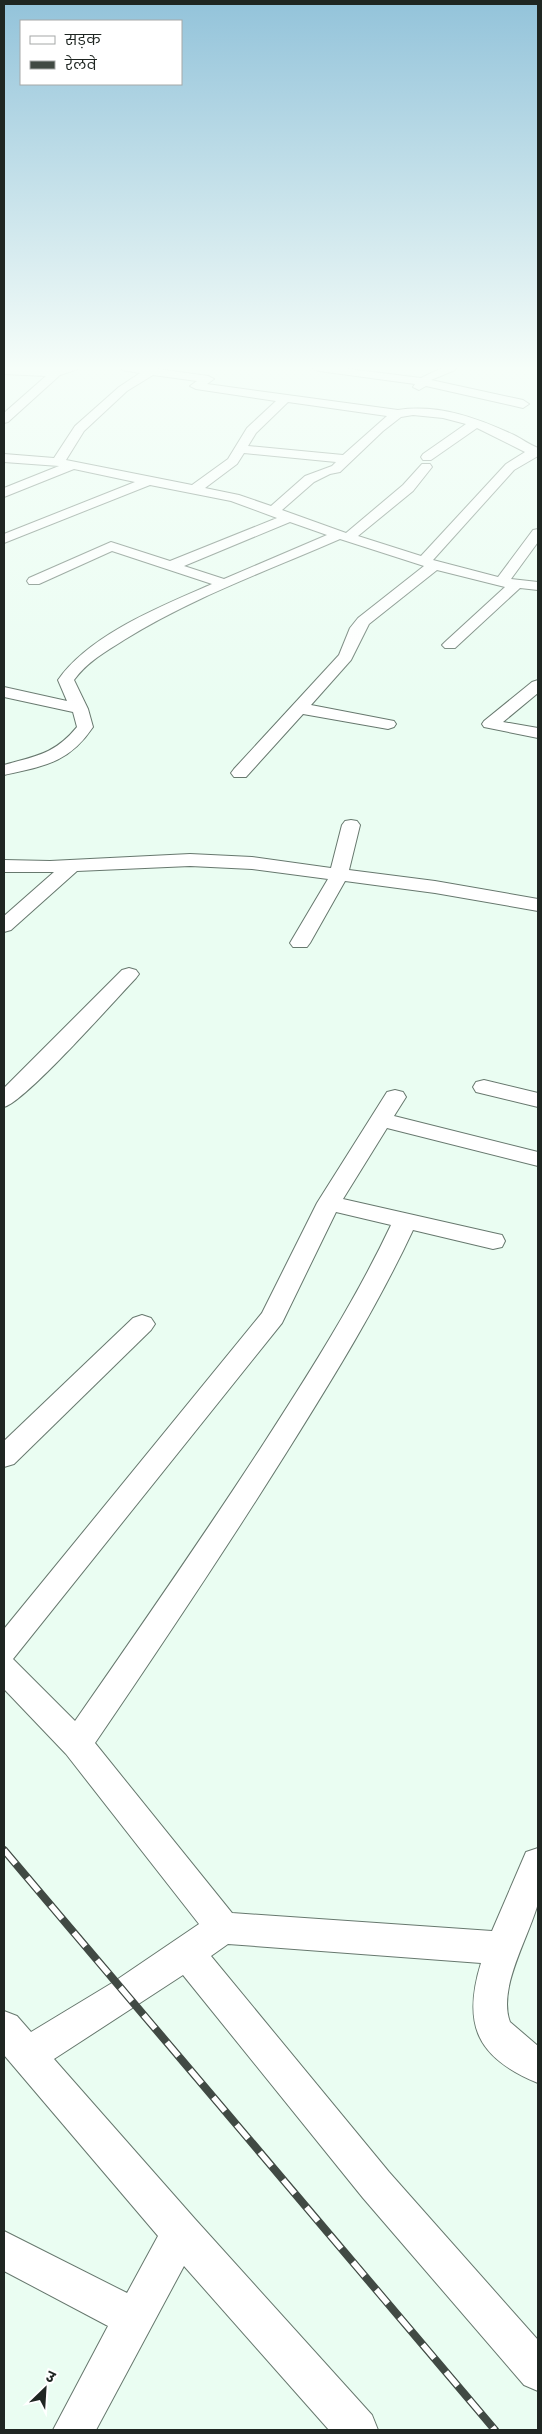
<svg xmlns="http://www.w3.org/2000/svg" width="542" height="2434" font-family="Poppins,'Noto Sans Devanagari',sans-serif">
  <rect width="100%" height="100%" fill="#eafdf2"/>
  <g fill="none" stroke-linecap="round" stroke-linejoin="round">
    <defs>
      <g id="minor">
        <polygon points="4,368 81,368 60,375 8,422 4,423 4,413 46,376 4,374"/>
        <path d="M121,368H151L208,376L214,379L207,384L398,410C440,404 477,418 514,435C522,439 530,445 538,448V456L514,470L433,560L498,577L533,530L538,529V542L511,579L538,582V590L520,588L455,648H445L442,645L445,642L505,587L437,570L369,624L351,660L311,705L394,721L396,724L394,727L388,729L303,714L246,777H234L231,773L234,769L339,655L350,628L358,618L424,566L340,539C267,571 191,598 124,640C105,652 87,662 74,680L88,709L93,727C69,763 44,766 4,775V765C36,756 55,754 77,727L73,712L4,697V687L67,701L58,680C90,634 162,606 212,584L112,551L39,584H29L27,581L29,578L111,542L170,561L277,518L231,501L150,485L4,543V534L135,482L74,469L4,497V488L59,466L4,462V454L54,458L75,426L119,387L140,373L122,370ZM153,375L197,381L190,386L196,389L276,401L247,428L228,459L192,485L66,460L84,431L127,391ZM288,402L387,416L343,455L248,446L256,433ZM413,415L443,418L466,424L423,454L421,457L423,460H431L477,428L525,452L506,464L421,556L358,536L413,491L432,467L430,464H422L403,485L346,533L282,510L314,482L330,474L340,472L383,431L401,417ZM244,453L336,462L332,466L305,476L271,506L239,495L205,488L237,464ZM290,522L327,535L224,579L184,566Z"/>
        <polygon points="313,368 341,368 421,378 442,368 456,368 455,370 431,380 523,400 529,404 523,408 426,386 419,390 413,387 415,384 319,371"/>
        <polygon points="538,680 538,693 503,722 538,728 538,738 484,727 482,724 484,721 532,682"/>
        <polygon points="351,820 357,821 360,825 349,870 435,881 538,899 538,911 435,893 345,881 310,943 307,947 293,947 290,943 328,879 252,869 190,866 77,871 11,930 4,932 4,916 54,872 4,872 4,860 50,861 190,854 252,857 331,868 342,825 345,821"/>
        <path d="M129,968L136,970L139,974L136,978C115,1000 25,1102 4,1107V1088L122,970Z"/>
        <polygon points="484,1080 538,1093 538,1107 476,1092 473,1087 476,1082"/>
        <path d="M395,1090L403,1092L406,1097L394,1116L538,1152V1166L387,1128L343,1199L493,1233L502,1235L505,1241L502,1247L493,1249L413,1230C377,1307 333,1378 288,1450C226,1549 161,1646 95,1743L232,1913L492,1931L526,1852L538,1848C538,1865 542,1886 538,1903C530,1935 497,1988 510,2022L538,2046V2083C477,2058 462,2025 481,1963L228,1944L211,1956L389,2172L538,2340V2391L524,2385L363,2198L183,1975L54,2059L195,2219L372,2415L378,2430H329L184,2266L96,2430H53L108,2326L4,2271V2231L127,2293L158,2236L4,2055V2011L17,2016L31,2032L112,1983L199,1924L66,1754L4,1689V1629L262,1313L317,1203L387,1092ZM336,1212L391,1225C355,1301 310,1372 264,1443C203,1537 139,1629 75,1721L13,1659L282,1323Z"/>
        <polygon points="142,1315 151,1318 155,1324 151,1330 14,1464 4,1467 4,1441 133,1318"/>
      </g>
    </defs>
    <!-- minor casing -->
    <use href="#minor" stroke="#67786e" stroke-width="2"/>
    <!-- minor -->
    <use href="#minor" fill="#fff" fill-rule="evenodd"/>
    <defs>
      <polyline id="rail" points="4,1850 495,2430"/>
    </defs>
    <!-- rail casing -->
    <use href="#rail" stroke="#414a44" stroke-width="8"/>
    <!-- rail -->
    <use href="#rail" stroke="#fff" stroke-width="5.5" stroke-dasharray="18" stroke-linecap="butt"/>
  </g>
  <!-- sky -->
  <linearGradient id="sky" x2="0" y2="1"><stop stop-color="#93c3da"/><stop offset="0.52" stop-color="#f6fef9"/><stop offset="1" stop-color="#f6fef9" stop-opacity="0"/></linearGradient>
  <rect width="542" height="708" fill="url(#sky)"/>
  <!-- border -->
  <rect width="542" height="2434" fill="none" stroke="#1f2622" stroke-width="10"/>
  <!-- legend -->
  <rect x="20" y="20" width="162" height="65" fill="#ffffff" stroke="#a5a8a7"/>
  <rect x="30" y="36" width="25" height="8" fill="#ffffff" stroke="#a5a8a7"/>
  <text x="65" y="45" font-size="15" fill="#1f2622">सड़क</text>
  <rect x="30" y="61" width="25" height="8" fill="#414a44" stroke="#a5a8a7"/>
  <text x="65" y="70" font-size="15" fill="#1f2622">रेलवे</text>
  <!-- north arrow -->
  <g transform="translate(45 2389) rotate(25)" stroke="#ffffff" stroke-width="4" paint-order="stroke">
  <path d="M0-4L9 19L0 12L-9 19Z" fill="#1f2622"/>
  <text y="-8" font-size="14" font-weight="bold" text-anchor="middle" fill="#1f2622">उ</text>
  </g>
</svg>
